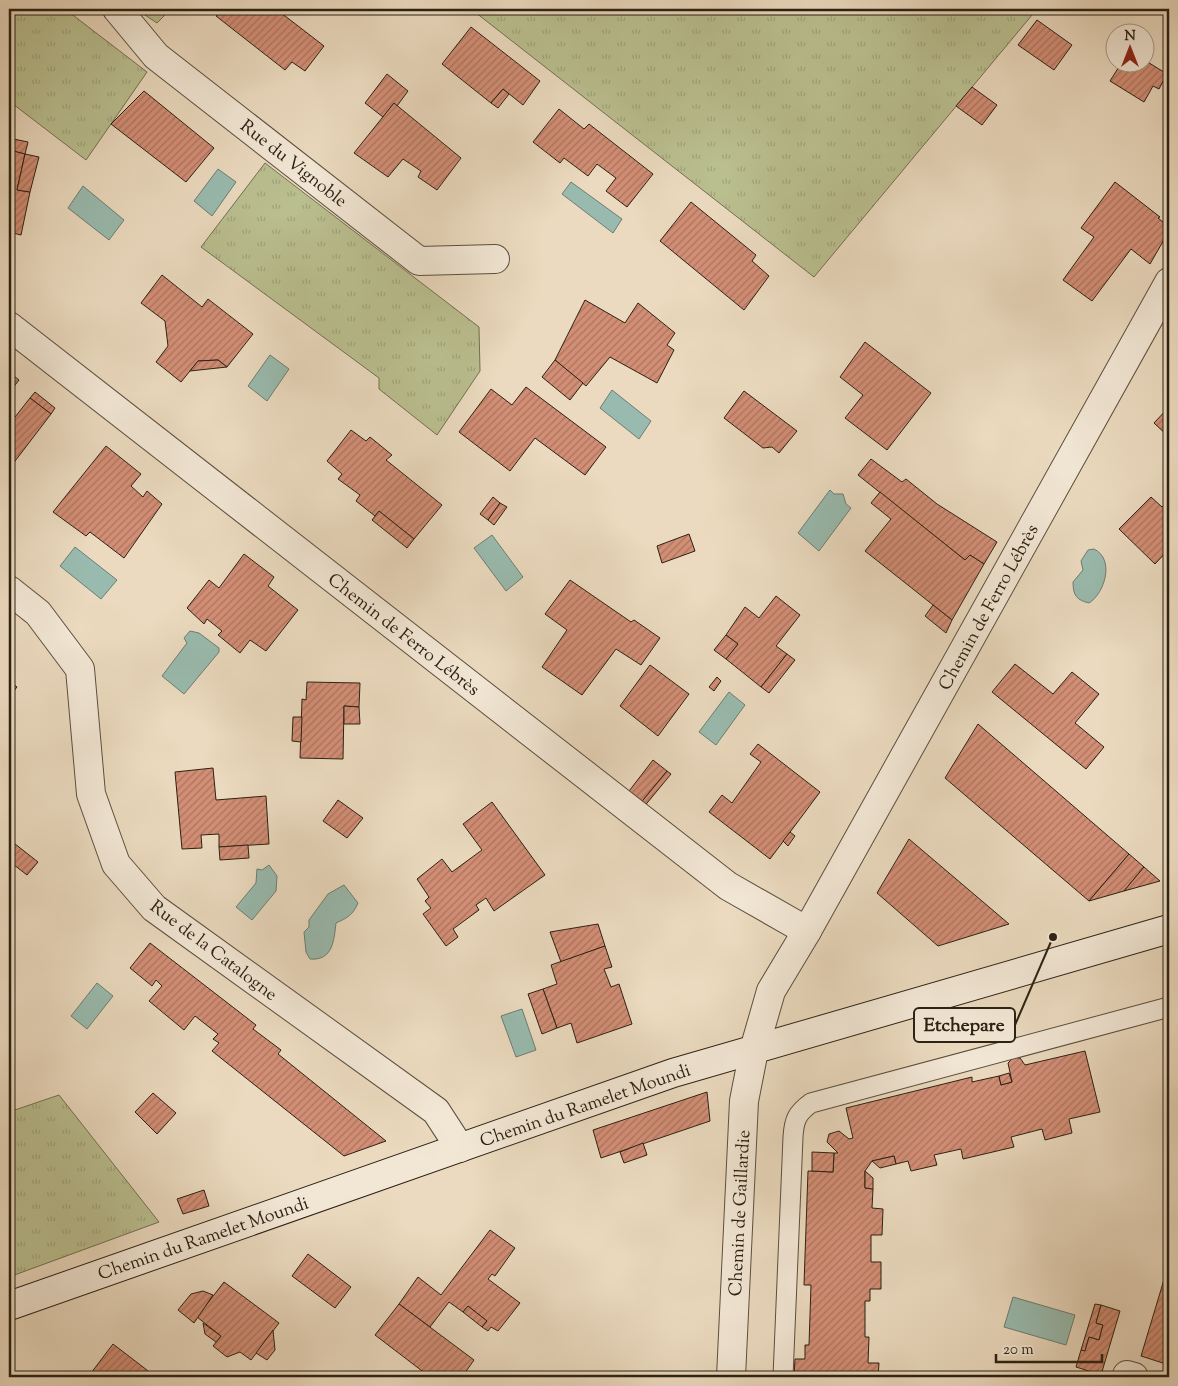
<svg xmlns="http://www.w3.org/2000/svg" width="1178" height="1386" font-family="'Sorts Mill Goudy',serif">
  <defs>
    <pattern id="grass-tufts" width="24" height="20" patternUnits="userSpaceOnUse" patternTransform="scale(1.25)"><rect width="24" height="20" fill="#babf90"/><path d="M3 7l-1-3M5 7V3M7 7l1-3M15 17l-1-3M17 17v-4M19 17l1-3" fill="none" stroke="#a0a47b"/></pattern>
    <pattern id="building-hatch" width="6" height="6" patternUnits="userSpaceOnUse" patternTransform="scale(1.25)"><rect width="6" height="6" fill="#d38e76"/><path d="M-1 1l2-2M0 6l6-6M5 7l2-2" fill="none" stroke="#ab7460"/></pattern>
  </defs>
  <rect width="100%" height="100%" fill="#ebdabf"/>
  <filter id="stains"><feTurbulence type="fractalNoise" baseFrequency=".004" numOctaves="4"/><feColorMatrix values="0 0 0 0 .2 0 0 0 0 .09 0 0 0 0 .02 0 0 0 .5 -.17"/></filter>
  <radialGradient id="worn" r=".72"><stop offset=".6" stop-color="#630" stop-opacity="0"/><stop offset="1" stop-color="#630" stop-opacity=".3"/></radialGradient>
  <!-- grass -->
  <g fill="url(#grass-tufts)" stroke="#727052">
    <polygon points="9,9 65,9 147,72 86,160 9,101"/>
    <polygon points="136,9 171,9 157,23"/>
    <polygon points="471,9 1037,9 814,277"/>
    <polygon points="265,163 479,327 480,371 437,435 379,389 379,378 201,247"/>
    <polygon points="59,1095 159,1222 9,1277 9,1112"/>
  </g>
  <!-- water -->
  <g fill="#99bbaf" stroke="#6d7d71">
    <polygon points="218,169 236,182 212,216 194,201"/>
    <polygon points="571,182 622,219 613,233 562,194"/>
    <polygon points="83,186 124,220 109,240 68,208"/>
    <polygon points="270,355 289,369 267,401 248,386"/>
    <polygon points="612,390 651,421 639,439 600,408"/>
    <polygon points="830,490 834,494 843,494 846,504 851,508 819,551 798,533"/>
    <polygon points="492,535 523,577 506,591 474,548"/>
    <polygon points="75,547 117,580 101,599 60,566"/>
    <path d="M1094,549C1115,559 1105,593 1089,603C1077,600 1073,596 1073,582L1083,570L1081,561L1088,550Z"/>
    <polygon points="190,631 199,633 219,648 219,652 184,694 162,676 187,643 184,638"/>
    <polygon points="729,692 745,705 716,745 699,732"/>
    <polygon points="269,865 277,876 276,891 252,920 236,907 256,883 257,869 262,870"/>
    <path d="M344,885L358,903C353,915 347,918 336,923C334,940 333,961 310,959L306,952L304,932L309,927V920L328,894Z"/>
    <polygon points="97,983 113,996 87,1029 71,1016"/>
    <polygon points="522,1009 536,1050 516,1057 501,1016"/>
    <polygon points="1013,1297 1075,1315 1066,1345 1004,1327"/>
  </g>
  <!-- building -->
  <g fill="url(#building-hatch)" stroke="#2b2113">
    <polygon points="222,9 276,9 324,46 305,71 292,62 285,70 216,16"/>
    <polygon points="1037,20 1072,45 1054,70 1018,45"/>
    <polygon points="471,27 540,81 523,105 503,89 491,103 442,64"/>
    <polygon points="1146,61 1167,74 1159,89 1153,86 1144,102 1110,81 1122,62"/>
    <polygon points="387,74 408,91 397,106 394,103 383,117 365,103"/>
    <polygon points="972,87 997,105 982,125 956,106"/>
    <polygon points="503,89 509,94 498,108 491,103"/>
    <polygon points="144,91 214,148 186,182 111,124"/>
    <polygon points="394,103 461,158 437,190 418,177 421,171 403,159 388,177 354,153"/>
    <polygon points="559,109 584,129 589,124 653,174 627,207 606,191 616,178 597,164 588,176 564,158 560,163 533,142"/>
    <polygon points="9,138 28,142 25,154 9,150"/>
    <polygon points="9,150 25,154 17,190 30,192 21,235 9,232"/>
    <polygon points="25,154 39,157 30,192 17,190"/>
    <polygon points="1115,182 1160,217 1158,218 1169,227 1169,231 1150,264 1131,249 1092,301 1063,280 1094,237 1081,228"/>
    <polygon points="691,202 756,255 752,261 769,276 744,310 660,241"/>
    <polygon points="162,275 202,307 208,299 253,334 227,367 218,360 198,361 181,382 156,362 168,346 165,321 141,303"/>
    <polygon points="585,300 625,323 638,303 675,333 667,345 674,350 657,383 610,357 586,386 555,360"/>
    <polygon points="865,342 931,393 887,450 845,418 863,395 840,377"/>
    <polygon points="218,360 227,367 190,371 198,361"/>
    <polygon points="555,360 583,383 570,400 542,377"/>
    <polygon points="9,372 19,380 9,393"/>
    <polygon points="526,387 606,447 585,475 535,438 510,471 459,432 491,389 512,405"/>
    <polygon points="744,391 797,431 779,453 772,447 763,448 724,418"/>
    <polygon points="35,392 55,408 51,414 30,398"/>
    <polygon points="30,398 51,414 9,469 9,412 15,417"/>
    <polygon points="1169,407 1169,437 1154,423"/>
    <polygon points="351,430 366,441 370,437 392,455 386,460 442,505 414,539 379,511 375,516 356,501 360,495 338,479 342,474 327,461"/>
    <polygon points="106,446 141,474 131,486 143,497 147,491 162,504 124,558 90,532 86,536 53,512"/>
    <polygon points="871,459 902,482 906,479 937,504 997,542 984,564 970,555 965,560 858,475"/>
    <polygon points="880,492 965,560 970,555 984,564 952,620 865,551 891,519 871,503"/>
    <polygon points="493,497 500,503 488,520 480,514"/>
    <polygon points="1151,497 1162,507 1169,500 1169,549 1155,564 1119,529"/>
    <polygon points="500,503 507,507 494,525 488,520"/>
    <polygon points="379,511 414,539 407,548 372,520"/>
    <polygon points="689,534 695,551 662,563 657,546"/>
    <polygon points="244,554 274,577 268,586 298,610 266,651 250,640 240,653 218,635 222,631 207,619 204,624 187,608 209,580 219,588"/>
    <polygon points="570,580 631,622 634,620 660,638 641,665 616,649 582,695 542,667 567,630 545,614"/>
    <polygon points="776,596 800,615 776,646 787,654 761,687 726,659 738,644 726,635 745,607 759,618"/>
    <polygon points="933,605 952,620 946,633 925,616"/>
    <polygon points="726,635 738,644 726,659 714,650"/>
    <polygon points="787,654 795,660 769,693 761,687"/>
    <polygon points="1015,664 1053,694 1072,672 1099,694 1075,723 1104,747 1086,769 992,692"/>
    <polygon points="650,665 689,694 658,736 620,706"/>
    <polygon points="717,677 721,681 714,691 709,687"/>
    <polygon points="9,681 17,687 9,697"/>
    <polygon points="307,682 360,683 359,707 344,706 343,759 300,758 302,699 306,700"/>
    <polygon points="344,706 359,707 360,724 344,724"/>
    <polygon points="293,717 302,717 301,742 292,741"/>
    <polygon points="978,724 1129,854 1089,901 945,778"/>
    <polygon points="758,744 820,792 770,859 709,812 722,795 732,803 761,762 750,754"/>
    <polygon points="653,760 667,771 639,805 626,795"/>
    <polygon points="213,768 216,800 266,796 269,844 219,847 219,834 201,835 202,848 182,849 175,772"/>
    <polygon points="667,771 671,774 643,808 639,805"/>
    <polygon points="338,800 363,818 347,838 323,821"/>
    <polygon points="492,802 545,875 494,911 486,898 476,905 479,910 453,929 458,937 446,946 423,914 431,908 425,901 429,897 417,879 442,859 452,872 482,850 463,824"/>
    <polygon points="790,832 795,836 788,846 783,841"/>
    <polygon points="909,839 1009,924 938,946 877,893"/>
    <polygon points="10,840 38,862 27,875 9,861"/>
    <polygon points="248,845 249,858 220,860 219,847"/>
    <polygon points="1129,854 1144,867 1124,891 1089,901"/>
    <polygon points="1144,867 1160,881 1124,891"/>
    <polygon points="598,924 605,946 561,962 550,932"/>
    <polygon points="150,943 256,1025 253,1029 281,1050 278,1054 386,1141 344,1156 212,1051 219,1043 213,1039 218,1034 195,1016 184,1030 149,1001 162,986 156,980 152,986 130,968"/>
    <polygon points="605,946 612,967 604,969 611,987 619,984 632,1024 577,1043 571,1023 557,1028 543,989 557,984 551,965"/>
    <polygon points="543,989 557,1028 542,1034 528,994"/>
    <polygon points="1085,1051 1100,1112 1069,1119 1072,1133 1045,1140 1042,1129 1011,1137 1014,1147 963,1159 961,1149 934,1155 937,1165 911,1171 908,1161 896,1164 894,1156 872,1161 865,1171 865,1188 873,1189 872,1208 883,1209 882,1235 871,1235 871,1262 881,1262 881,1289 870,1289 870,1301 865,1301 865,1337 869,1337 868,1363 879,1363 878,1377 794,1377 795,1359 805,1359 805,1345 809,1345 811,1285 804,1285 808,1171 833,1172 834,1153 838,1153 827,1142 829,1134 839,1131 849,1139 853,1138 846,1108 972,1077 972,1082 999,1076 1001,1085 1012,1082 1008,1063 1014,1057 1020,1058 1025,1065"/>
    <polygon points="1009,1073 1012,1082 1001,1085 999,1076"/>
    <polygon points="707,1092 710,1121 601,1158 593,1130"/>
    <polygon points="153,1093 176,1113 157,1134 135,1112"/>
    <polygon points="643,1143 647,1155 624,1163 620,1152"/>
    <polygon points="812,1152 834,1153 833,1172 812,1171"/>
    <polygon points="894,1156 896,1164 880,1168 872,1161"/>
    <polygon points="865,1171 873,1178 873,1189 865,1188"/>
    <polygon points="204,1190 209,1206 183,1214 177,1199"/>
    <polygon points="490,1230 515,1248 495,1276 492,1274 488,1279 520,1303 498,1331 491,1327 488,1331 482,1327 487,1321 468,1306 463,1312 449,1302 430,1327 399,1304 418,1277 441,1295"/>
    <polygon points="308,1254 351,1287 335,1308 292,1276"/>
    <polygon points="1169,1263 1169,1365 1141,1356"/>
    <polygon points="224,1282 279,1323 251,1360 240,1352 227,1357 213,1346 221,1336 197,1317"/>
    <polygon points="203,1291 213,1295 194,1323 178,1310 191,1294"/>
    <polygon points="399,1304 474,1360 462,1377 430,1377 375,1335"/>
    <polygon points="1095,1304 1101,1305 1096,1323 1103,1325 1099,1340 1089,1337 1085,1351 1081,1350"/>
    <polygon points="1101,1305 1120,1311 1101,1375 1076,1367 1081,1350 1085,1351 1089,1337 1099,1340 1103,1325 1096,1323"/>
    <polygon points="468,1306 487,1321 482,1327 463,1312"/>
    <polygon points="203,1323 221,1336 216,1342 205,1334"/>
    <polygon points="273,1330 275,1350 267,1360 256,1353"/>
    <polygon points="113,1344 156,1377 88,1377"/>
  </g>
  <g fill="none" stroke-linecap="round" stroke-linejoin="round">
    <defs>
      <path id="service" d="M783,1377L793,1137C794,1120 797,1113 811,1103L1169,1007"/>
      <g id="minor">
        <polyline points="117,9 156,56 419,261 495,259"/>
        <polyline points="9,326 728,886 807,931"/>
        <polyline points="9,590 38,613 80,669 91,794 116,864 154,908 436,1111 460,1148"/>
        <polyline points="731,1377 744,1101 754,1050 771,991 807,931 1169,282"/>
        <polyline points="1127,1377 1127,1375 1134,1377"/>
      </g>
      <polyline id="secondary" points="9,1306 673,1073 1169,929"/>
    </defs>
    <!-- service casing -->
    <use href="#service" stroke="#5b4f3e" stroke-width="21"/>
    <!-- minor casing -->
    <use href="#minor" stroke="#5b4f3e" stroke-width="30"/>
    <!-- secondary casing -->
    <use href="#secondary" stroke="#2b2113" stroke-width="30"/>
    <!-- service -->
    <use href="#service" stroke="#f2e7d5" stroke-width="19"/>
    <!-- minor -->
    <use href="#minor" stroke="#f2e7d5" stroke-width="28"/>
    <!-- secondary -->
    <use href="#secondary" stroke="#f2e7d5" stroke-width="28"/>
  </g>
  <g text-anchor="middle" stroke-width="4" stroke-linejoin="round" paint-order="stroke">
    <!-- street labels -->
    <g font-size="18" fill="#2b2113" stroke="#f2e7d5">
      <text transform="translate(294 163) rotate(38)" y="6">Rue du Vignoble</text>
      <text transform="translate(988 607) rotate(-61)" y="6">Chemin de Ferro Lébrès</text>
      <text transform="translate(404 634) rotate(38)" y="6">Chemin de Ferro Lébrès</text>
      <text transform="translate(214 950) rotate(37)" y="6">Rue de la Catalogne</text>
      <text transform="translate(585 1105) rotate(-19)" y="6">Chemin du Ramelet Moundi</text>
      <text transform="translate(739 1213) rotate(-87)" y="6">Chemin de Gaillardie</text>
      <text transform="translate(203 1238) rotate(-19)" y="6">Chemin du Ramelet Moundi</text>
    </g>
  </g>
  <!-- callouts -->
  <path fill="none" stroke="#2b2113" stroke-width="2" d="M1053 937L1015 1025"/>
  <circle fill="#2b2113" stroke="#f2e7d5" stroke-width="2" cx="1053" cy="937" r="5"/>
  <rect fill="#f2e7d5" stroke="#2b2113" stroke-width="2" x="914" y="1008" width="101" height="34" rx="5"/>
  <g font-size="19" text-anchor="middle" font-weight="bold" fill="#2b2113">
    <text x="964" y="1031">Etchepare</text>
  </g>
  <!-- margin -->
  <rect width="1178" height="1386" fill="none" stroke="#ebdabf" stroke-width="30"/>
  <rect x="10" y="10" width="1158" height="1366" fill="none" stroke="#2b2113" stroke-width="2.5"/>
  <rect x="15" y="15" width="1148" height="1356" fill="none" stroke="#2b2113"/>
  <!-- north arrow -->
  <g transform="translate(1130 48)"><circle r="24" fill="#f2e7d5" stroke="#a29887"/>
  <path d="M0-4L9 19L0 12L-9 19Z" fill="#8f2418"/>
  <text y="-8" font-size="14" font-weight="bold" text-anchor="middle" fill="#2b2113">N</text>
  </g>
  <!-- scale -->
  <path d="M996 1354v8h106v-8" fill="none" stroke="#2b2113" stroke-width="2.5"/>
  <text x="1003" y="1354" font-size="15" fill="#2b2113" stroke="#f2e7d5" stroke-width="4" paint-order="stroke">20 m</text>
  <rect width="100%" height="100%" filter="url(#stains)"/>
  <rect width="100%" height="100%" fill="url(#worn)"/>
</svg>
